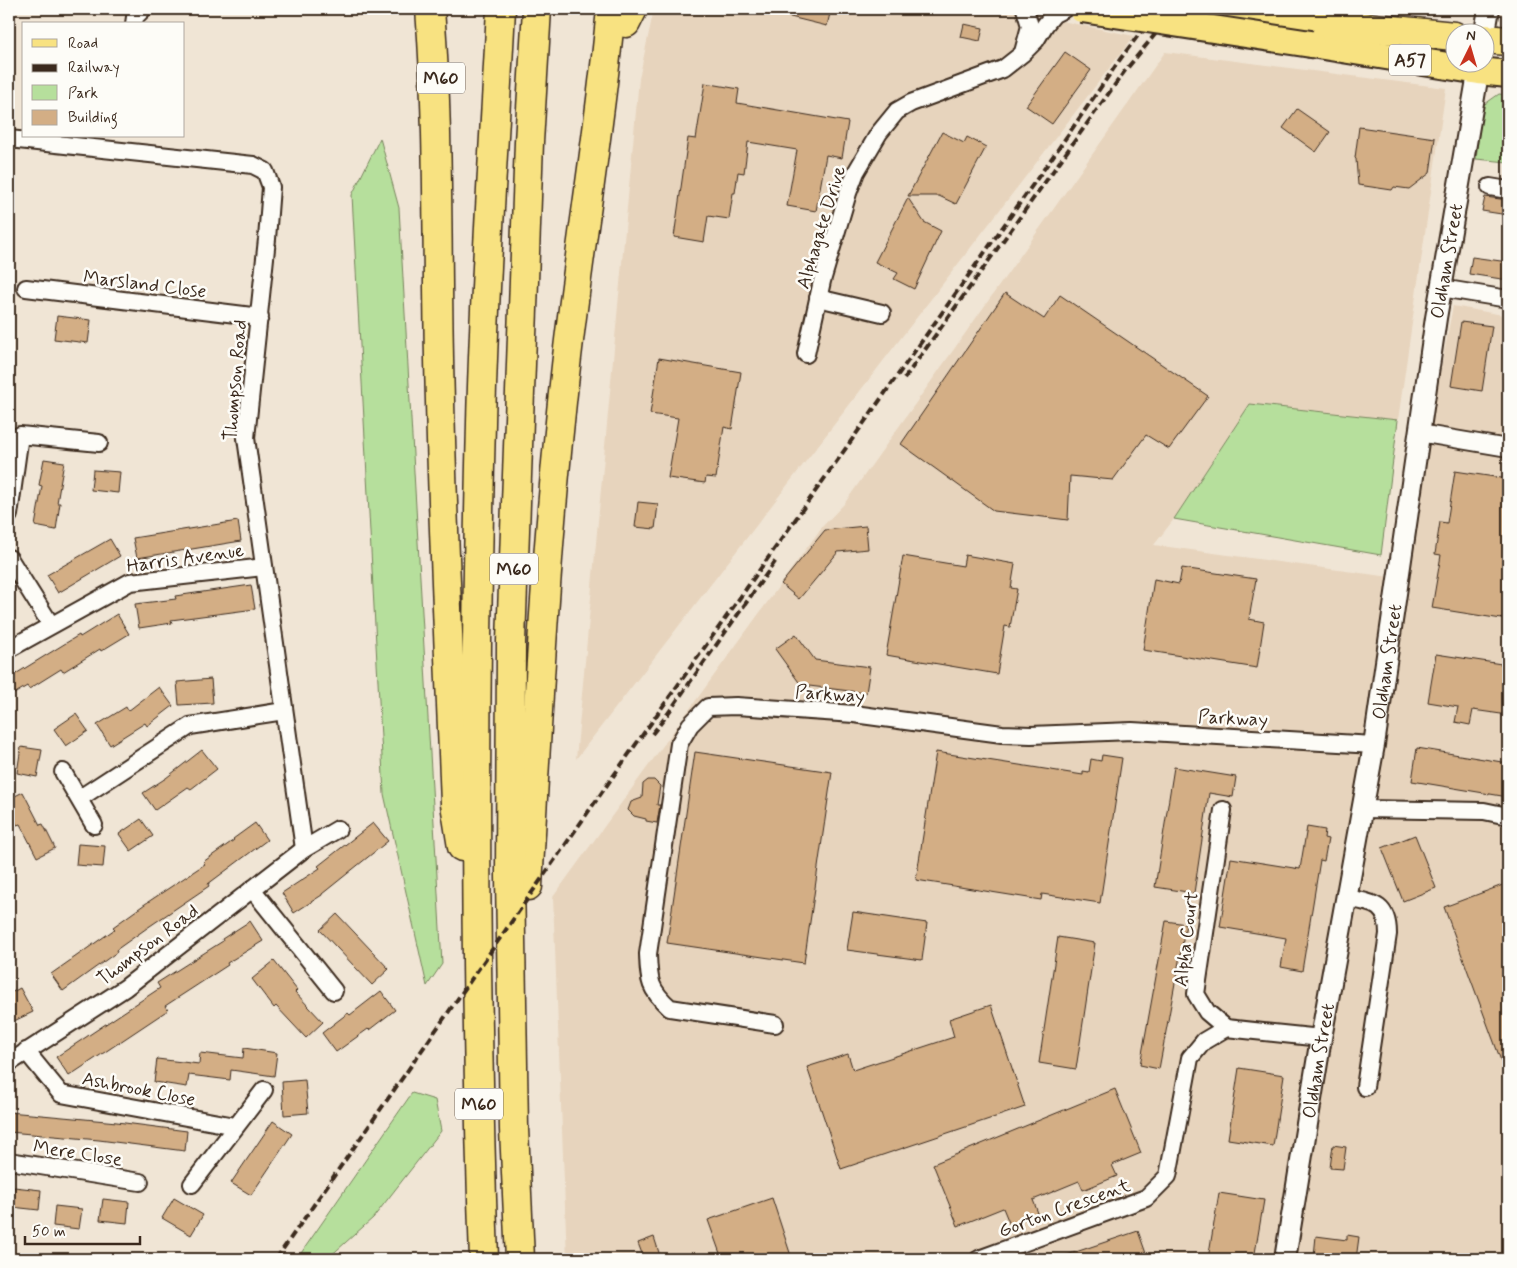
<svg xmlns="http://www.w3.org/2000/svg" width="1517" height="1268" font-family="Mynerve,sans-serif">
  <rect width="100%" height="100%" fill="#f0e5d5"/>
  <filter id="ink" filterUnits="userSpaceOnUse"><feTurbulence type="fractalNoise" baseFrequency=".02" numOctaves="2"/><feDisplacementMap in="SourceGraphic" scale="10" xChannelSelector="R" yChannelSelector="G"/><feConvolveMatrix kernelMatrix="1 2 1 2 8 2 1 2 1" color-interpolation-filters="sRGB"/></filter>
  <g filter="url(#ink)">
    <!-- built -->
    <g fill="#e7d4bd">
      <polygon points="654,9 1004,9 1134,36 576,759 639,79"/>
      <polygon points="1165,52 1446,88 1398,420 1250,404 1174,519 1154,545 1405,579 1426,447 1453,306 1508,316 1508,1259 567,1259 553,897 822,527 844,504"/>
    </g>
    <!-- green -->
    <g fill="#b6df9c" stroke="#78845d">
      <polygon points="1499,94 1508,95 1508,162 1476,159 1482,106"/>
      <polygon points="380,138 399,208 442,964 427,986 384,794 352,195"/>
      <polygon points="1250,404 1398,420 1381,555 1174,519"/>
      <polygon points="412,1093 435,1100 441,1131 373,1218 327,1259 297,1259"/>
    </g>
    <!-- building -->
    <g fill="#d3ae85" stroke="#3b2a1e">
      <polygon points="775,9 831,9 827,26 774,13"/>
      <polygon points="964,24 983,28 980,41 961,37"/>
      <polygon points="1065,52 1091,70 1052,124 1026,106"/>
      <polygon points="705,83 739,89 737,103 848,122 842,158 826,155 816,211 787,206 797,150 748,142 744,173 738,172 735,193 733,193 729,219 708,216 704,242 674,237 688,138 696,139"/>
      <polygon points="1297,109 1330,132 1316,152 1283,128"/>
      <polygon points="1359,127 1435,138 1430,173 1409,189 1394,187 1392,190 1358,185 1356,159 1355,158"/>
      <polygon points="942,132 964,143 967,137 986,147 956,204 939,196 908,196"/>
      <polygon points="1485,197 1508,200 1508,215 1482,211"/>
      <polygon points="908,198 924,222 941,231 914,289 894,279 898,273 875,262"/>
      <polygon points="1472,257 1508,262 1508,280 1469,274"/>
      <polygon points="1005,293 1044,319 1060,295 1208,396 1169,449 1146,435 1113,480 1070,476 1068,520 994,511 901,444"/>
      <polygon points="57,316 91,320 88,343 54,339"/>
      <polygon points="1461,322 1492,326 1482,391 1451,386"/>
      <polygon points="659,358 741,372 732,429 724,427 716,478 706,477 705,483 668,478 678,418 650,414"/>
      <polygon points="44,459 64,462 57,503 60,503 56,530 35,526 42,486 39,485"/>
      <polygon points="93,470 120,472 118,493 91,490"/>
      <polygon points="1455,471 1508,479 1508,620 1432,608 1441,555 1435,554 1440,522 1447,523"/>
      <polygon points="638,502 658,504 655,529 635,527"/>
      <polygon points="238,521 241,541 137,558 133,538"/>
      <polygon points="866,526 868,549 838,552 799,599 781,584 825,530"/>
      <polygon points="110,539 120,556 58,593 47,575"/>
      <polygon points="965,555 1015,564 1011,588 1017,589 1010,627 1005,626 997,674 886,655 903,556 963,566"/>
      <polygon points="1182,568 1256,579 1249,619 1264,622 1257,668 1143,650 1154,579 1179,584"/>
      <polygon points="251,585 255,609 171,620 172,623 139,628 135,604 176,599 175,596"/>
      <polygon points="117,614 129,634 101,651 100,649 63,672 61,669 29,689 27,686 9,697 9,678 79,635 80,637"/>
      <polygon points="796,634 815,660 870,667 866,693 801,685 775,649"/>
      <polygon points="1436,654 1508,665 1508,715 1473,710 1470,725 1455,722 1458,707 1428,702"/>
      <polygon points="211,679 213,703 179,705 177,682"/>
      <polygon points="159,687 173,706 147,726 145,723 110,745 97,725 126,707 128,711"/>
      <polygon points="76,714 88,731 66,746 54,729"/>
      <polygon points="21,747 42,750 37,777 17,773"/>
      <polygon points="1417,748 1508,763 1508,797 1412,781"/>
      <polygon points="202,750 217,769 191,789 188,787 155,810 143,793 166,778"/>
      <polygon points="695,752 832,772 804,963 667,943"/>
      <polygon points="936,752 1083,775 1083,771 1089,772 1091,759 1101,761 1102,755 1122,758 1100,903 1042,894 1041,900 916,880"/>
      <polygon points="1174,767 1236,777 1233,797 1209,793 1194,893 1155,887"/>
      <polygon points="648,780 654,780 660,786 657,805 660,805 657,823 646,821 646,819 634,816 628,810 631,802 642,798 643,784"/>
      <polygon points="23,792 40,825 43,824 55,848 37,857 20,824 17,825 9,809 9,799"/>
      <polygon points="141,819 153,836 131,851 119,834"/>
      <polygon points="255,823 267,840 208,884 209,886 147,928 116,950 117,952 63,991 51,974 115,929 113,927 145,904 205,864 203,862 234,840 233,839"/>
      <polygon points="373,823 388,841 322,894 322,895 294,913 282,893 320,868 318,866"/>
      <polygon points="1307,827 1325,830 1324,838 1328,839 1324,861 1320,860 1302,971 1281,967 1286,938 1220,927 1231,858 1300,869"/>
      <polygon points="1415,835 1436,888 1403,901 1382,848"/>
      <polygon points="78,844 105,846 103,867 76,865"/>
      <polygon points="1508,883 1508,1076 1507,1077 1444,907"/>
      <polygon points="853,912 927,923 922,960 847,950"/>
      <polygon points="337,914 389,969 372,985 320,930"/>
      <polygon points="250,921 263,941 227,963 228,965 165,1006 168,1010 69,1076 56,1057 160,988 157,983 223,941 222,939"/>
      <polygon points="1166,921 1186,924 1159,1069 1140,1065"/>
      <polygon points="1058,937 1095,943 1076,1069 1039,1063"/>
      <polygon points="274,961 297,990 295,992 323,1022 306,1038 276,1006 274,1008 252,979"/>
      <polygon points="20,988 33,1012 14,1021 9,1010 9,994"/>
      <polygon points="381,991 395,1010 369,1030 368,1029 336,1052 322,1033 348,1013 350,1015"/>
      <polygon points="991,1005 1025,1107 841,1169 807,1067 848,1054 853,1070 954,1037 949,1019"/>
      <polygon points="244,1048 277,1053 274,1076 231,1070 230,1080 189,1075 187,1087 154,1082 157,1059 199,1064 200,1053 243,1058"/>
      <polygon points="1239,1068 1284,1075 1273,1146 1228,1139"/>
      <polygon points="305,1080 308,1113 284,1115 282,1082"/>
      <polygon points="1115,1089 1141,1153 1112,1165 1117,1176 1083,1190 1079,1181 1033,1200 1038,1213 1010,1225 1003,1208 958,1226 933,1164"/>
      <polygon points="9,1112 117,1122 187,1131 185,1151 99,1140 9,1132"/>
      <polygon points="273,1121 292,1134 251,1195 231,1183"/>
      <polygon points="1333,1145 1346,1147 1343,1169 1330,1168"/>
      <polygon points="14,1187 41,1190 39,1210 12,1207"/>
      <polygon points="1219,1193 1264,1200 1254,1259 1208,1259"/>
      <polygon points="174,1198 203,1215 191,1235 162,1218"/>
      <polygon points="772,1198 792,1259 722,1259 708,1220"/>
      <polygon points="103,1199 129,1202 127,1223 100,1220"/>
      <polygon points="55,1206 82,1209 79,1229 53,1226"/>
      <polygon points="1138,1231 1148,1259 1062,1259 1061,1257"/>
      <polygon points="1347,1235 1359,1237 1356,1259 1341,1259 1314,1256 1316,1236 1347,1240"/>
      <polygon points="654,1237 661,1259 644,1259 638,1243"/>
    </g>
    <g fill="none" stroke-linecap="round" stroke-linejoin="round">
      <defs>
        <g id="minor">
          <polyline points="134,24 135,17 143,9"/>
          <polyline points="1023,52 1030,26 1025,9"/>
          <polyline points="9,139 253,165 265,171 271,187 267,239 246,438 304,849"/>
          <polyline points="1490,187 1508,190"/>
          <polyline points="26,288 260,317"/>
          <polyline points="1441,288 1508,299"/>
          <polyline points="818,298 882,313"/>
          <polyline points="806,354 822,281 848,193 856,172 879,133 897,111 911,103 1003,69 1022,54 1036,40 1045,25 1054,14 1064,9"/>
          <polyline points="1419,433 1508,448"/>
          <polyline points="9,515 20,435 99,443"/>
          <polyline points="9,558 51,625"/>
          <polyline points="9,649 130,582 264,567"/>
          <polyline points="63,772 94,825"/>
          <polyline points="80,798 190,726 284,711"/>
          <polyline points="1363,809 1484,811 1508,816"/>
          <polyline points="1223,810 1196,994 1207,1012 1226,1028 1321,1038"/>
          <polyline points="252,889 334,991"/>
          <path d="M1346,898C1372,903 1388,903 1388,934L1365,1087"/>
          <path d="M775,1024L670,1008C649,989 649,981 648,954L679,744L690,725L708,707L736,706L854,714L1002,734L1031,735L1132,731L1374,745"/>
          <polyline points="26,1051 61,1094 235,1126"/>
          <polyline points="9,1063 125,988 304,849 338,829"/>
          <polyline points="9,1161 140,1182"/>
          <polyline points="192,1184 264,1090"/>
          <polyline points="979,1259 1146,1198 1168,1176 1190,1058 1204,1041 1226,1028"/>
        </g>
        <g id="tertiary">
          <polyline points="1484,37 1489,9"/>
          <path id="s1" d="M1285,1259L1321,1038L1374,745L1436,318L1480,62"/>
        </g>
        <polyline id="primary" points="1311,44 1479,71 1508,74"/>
        <polyline id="trunk" points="626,23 633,9"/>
        <g id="motorway">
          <path d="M430,9C440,139 436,270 440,401C443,535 450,670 455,804L462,847"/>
          <polyline points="1236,9 1314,22 1454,36"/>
          <polyline points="1484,39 1508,41"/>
          <path d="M528,886C538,712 546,539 566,366C579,250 599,135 610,19"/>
          <path d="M484,1259C474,981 474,702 481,423C484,285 494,147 501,9"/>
          <polyline points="520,1259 514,1129 510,876 511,642 529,142 537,9"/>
        </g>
      </defs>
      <!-- minor casing -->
      <use href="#minor" stroke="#3b2a1e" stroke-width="20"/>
      <!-- tertiary casing -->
      <use href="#tertiary" stroke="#3b2a1e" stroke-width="24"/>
      <!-- primary casing -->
      <use href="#primary" stroke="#3b2a1e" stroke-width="30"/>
      <!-- trunk casing -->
      <use href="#trunk" stroke="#3b2a1e" stroke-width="31"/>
      <!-- motorway casing -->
      <use href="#motorway" stroke="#3b2a1e" stroke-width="31"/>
      <!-- minor -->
      <use href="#minor" stroke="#fdfcf7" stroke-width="16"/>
      <!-- tertiary -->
      <use href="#tertiary" stroke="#fdfcf7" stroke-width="20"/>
      <!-- primary -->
      <use href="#primary" stroke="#f8e281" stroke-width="26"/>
      <!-- trunk -->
      <use href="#trunk" stroke="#f8e281" stroke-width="28"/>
      <!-- motorway -->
      <use href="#motorway" stroke="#f8e281" stroke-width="28"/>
      <!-- rail -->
      <g stroke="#3b2a1e" stroke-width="4" stroke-dasharray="8 4" stroke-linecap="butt">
        <polyline points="904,379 1124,72 1176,9"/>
        <polyline points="652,734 664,719 777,559"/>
        <polyline points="276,1259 607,785 1056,152 1121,58 1158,9"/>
      </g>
      <defs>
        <polyline id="primary-bridge" points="1082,9 1311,44"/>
      </defs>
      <!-- primary-bridge casing -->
      <use href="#primary-bridge" stroke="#3b2a1e" stroke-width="30" stroke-linecap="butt"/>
      <!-- primary-bridge -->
      <use href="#primary-bridge" stroke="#f8e281" stroke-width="26"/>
    </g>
  </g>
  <g text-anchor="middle" stroke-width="5" stroke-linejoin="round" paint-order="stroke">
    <!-- shield labels -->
    <g fill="#fdfcf7" stroke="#75695f" stroke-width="1">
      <rect x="1389" y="44.5" width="42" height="31" rx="4"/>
      <rect x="417" y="62.5" width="48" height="31" rx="4"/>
      <rect x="490" y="553.5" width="48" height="31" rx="4"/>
      <rect x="455" y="1088.5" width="48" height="31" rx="4"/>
    </g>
    <g font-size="18" font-weight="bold" fill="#3b2a1e">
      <text x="1410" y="66">A57</text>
      <text x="441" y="84">M60</text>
      <text x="514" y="575">M60</text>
      <text x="479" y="1110">M60</text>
    </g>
    <!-- street labels -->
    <g font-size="19" fill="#3b2a1e" stroke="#fdfcf7">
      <text transform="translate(820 227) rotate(-73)" y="7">Alphagate Drive</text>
      <text dy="7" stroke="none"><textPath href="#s1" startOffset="1011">Oldham Street</textPath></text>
      <text transform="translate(145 283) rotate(7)" y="7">Marsland Close</text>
      <text transform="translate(234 380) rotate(-85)" y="7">Thompson Road</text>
      <text transform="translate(185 557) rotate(-8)" y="7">Harris Avenue</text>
      <text dy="7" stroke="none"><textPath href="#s1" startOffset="606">Oldham Street</textPath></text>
      <text transform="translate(830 693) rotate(4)" y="7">Parkway</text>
      <text transform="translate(1233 717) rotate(3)" y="7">Parkway</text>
      <text transform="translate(1185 939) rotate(-83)" y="7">Alpha Court</text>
      <text transform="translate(147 944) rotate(-37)" y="7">Thompson Road</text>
      <text dy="7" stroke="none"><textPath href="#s1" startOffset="201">Oldham Street</textPath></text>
      <text transform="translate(139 1088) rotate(11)" y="7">Ashbrook Close</text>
      <text transform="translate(78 1152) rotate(9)" y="7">Mere Close</text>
      <text transform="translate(1064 1207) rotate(-20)" y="7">Gorton Crescent</text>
    </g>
  </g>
  <!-- margin -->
  <rect width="1517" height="1268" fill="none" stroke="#fdfcf7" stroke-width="30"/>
  <rect x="15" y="15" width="1487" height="1238" fill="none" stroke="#3b2a1e" stroke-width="2" filter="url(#ink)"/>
  <!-- legend -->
  <rect x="22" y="22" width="162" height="115" fill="#fdfcf7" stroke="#afa8a0"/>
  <rect x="32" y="39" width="25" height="8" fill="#f8e281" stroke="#afa8a0"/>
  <text x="68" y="48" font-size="15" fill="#3b2a1e">Road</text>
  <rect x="32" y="64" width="25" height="8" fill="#3b2a1e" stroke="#afa8a0"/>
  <text x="68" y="72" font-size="15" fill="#3b2a1e">Railway</text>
  <rect x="32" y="85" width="25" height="15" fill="#b6df9c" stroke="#afa8a0"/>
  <text x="68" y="98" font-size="15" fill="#3b2a1e">Park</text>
  <rect x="32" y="110" width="25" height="15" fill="#d3ae85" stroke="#afa8a0"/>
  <text x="68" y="122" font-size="15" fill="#3b2a1e">Building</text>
  <!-- north arrow -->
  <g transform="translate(1470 48) rotate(5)"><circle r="24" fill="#fdfcf7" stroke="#afa8a0"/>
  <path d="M0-4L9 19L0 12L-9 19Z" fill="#c8321e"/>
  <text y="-8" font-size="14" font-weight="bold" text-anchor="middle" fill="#3b2a1e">N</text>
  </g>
  <!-- scale -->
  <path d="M25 1236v8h115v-8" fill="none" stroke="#3b2a1e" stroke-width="2.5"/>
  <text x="32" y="1236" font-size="15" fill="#3b2a1e" stroke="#fdfcf7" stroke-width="4" paint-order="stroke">50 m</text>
</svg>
